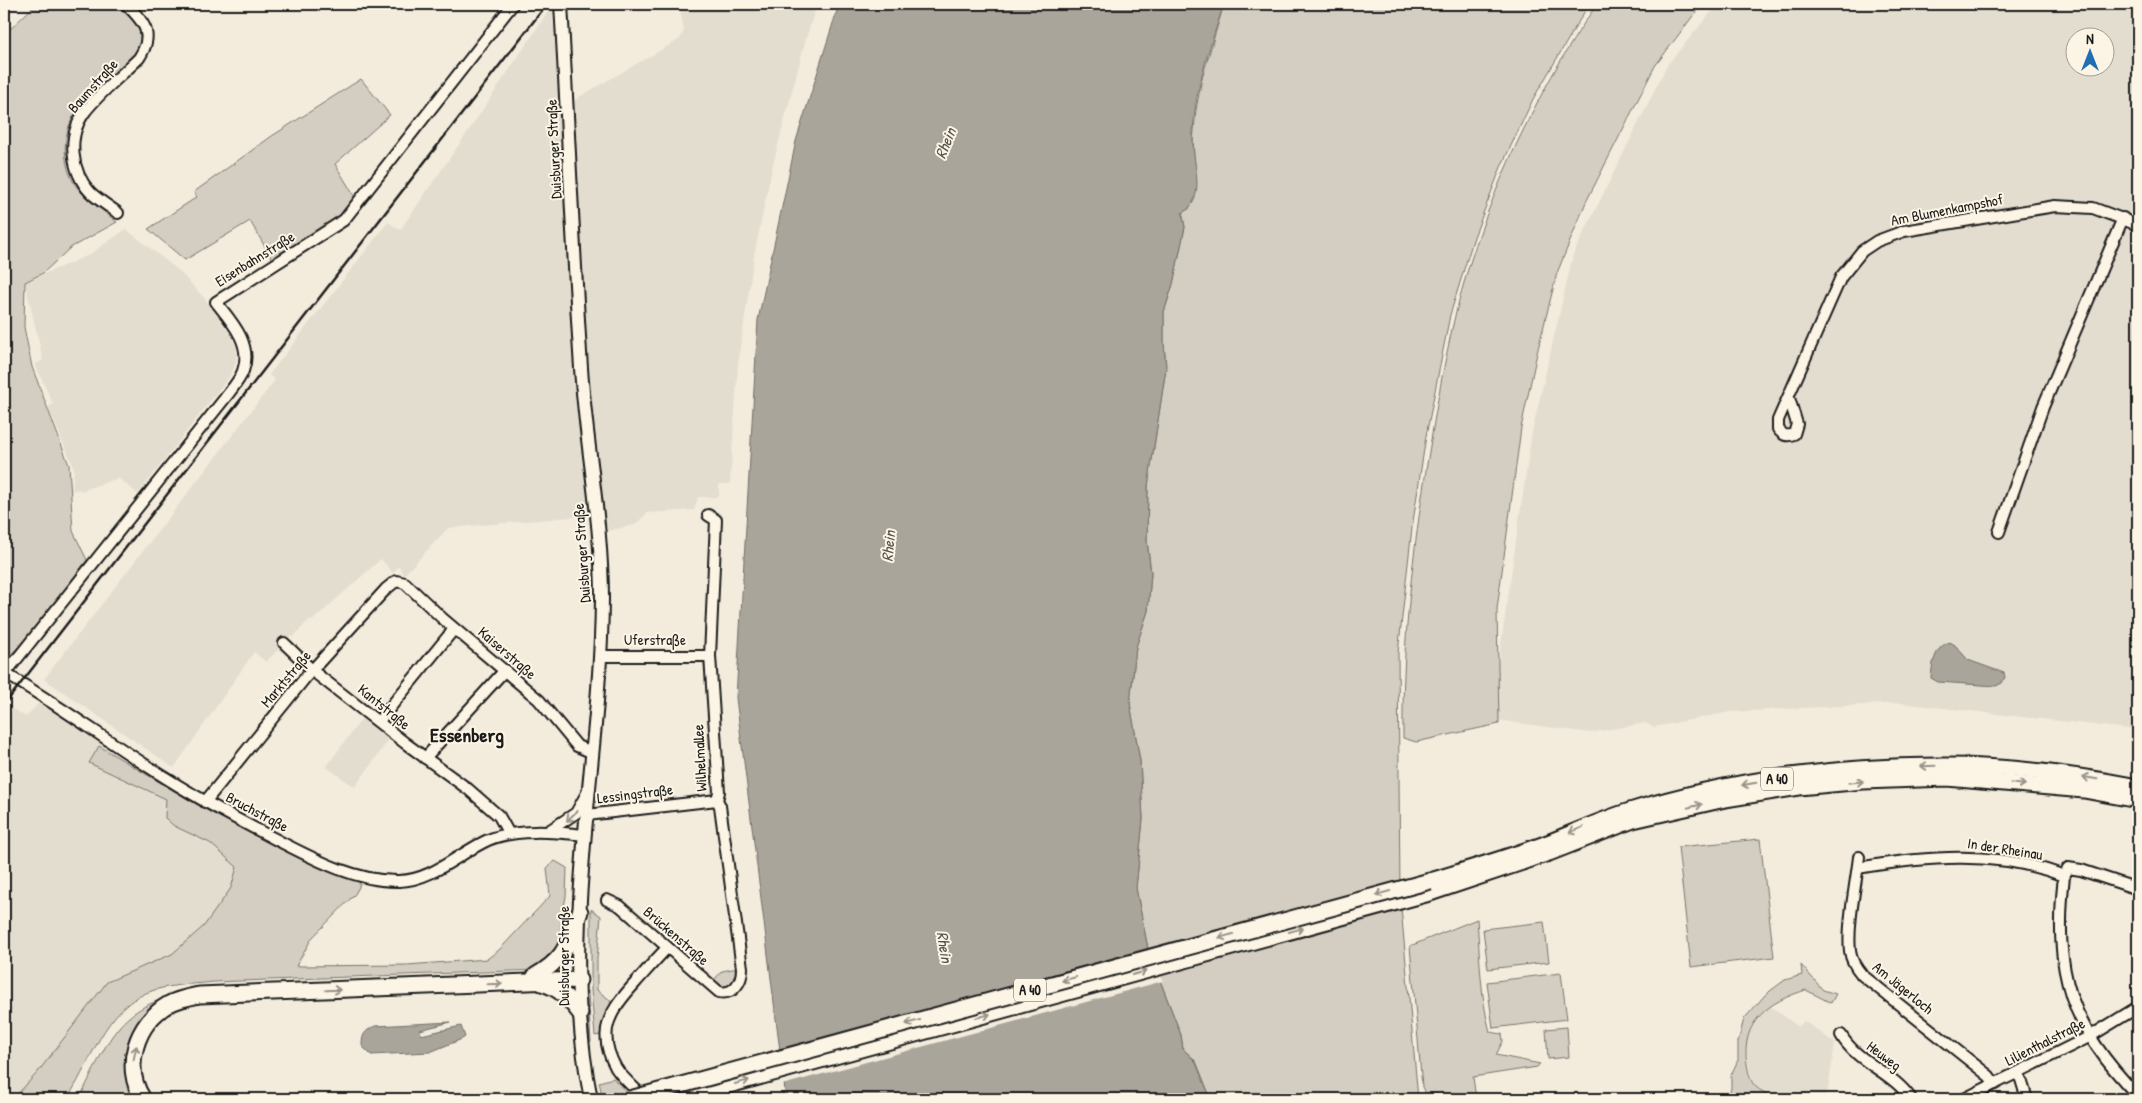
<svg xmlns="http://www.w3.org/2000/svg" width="2142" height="1103" font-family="'Patrick Hand',sans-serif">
  <rect width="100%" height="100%" fill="#f3ecdd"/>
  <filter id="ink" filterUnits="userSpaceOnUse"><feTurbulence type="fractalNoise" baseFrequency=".02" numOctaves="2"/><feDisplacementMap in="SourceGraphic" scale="10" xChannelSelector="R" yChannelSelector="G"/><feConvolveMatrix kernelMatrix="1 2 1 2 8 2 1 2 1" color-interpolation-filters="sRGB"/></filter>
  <g filter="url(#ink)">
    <!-- built -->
    <g fill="#e3ddcf" fill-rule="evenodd">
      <polygon points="679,4 817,4 805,42 772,168 754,256 738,364 730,484 719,484 719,497 698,497 694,510 647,513 635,525 607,531 605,514 448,528 404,575 399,566 393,573 381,559 312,621 310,619 293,637 291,636 266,662 254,652 174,768 44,679 275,380 269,375 388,222 400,230 465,136 552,6 560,114 579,97 680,39 684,30"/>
      <path d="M1718,4H2138V730L1900,703L1730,712L1654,727L1645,723L1590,733L1490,719L1532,432L1573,255L1667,65ZM2074,38H2104V68H2074Z"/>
      <polygon points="126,229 179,271 207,301 231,335 237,348 236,363 229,377 138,494 118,478 81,491 80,489 72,491 74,468 48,407 53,404 35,364 43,360 25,282 89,255"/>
      <polygon points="40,702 201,808 281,852 193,970 137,985 97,1023 50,1099 4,1099 4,704 26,717"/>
      <polygon points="363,717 390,738 355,787 326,767"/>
      <polygon points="1770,1006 1799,1027 1804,1021 1835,1043 1828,1090 1823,1099 1774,1099 1754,1086 1749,1072 1746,1039 1760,1014"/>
    </g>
    <!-- green -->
    <g fill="#d3cec1" stroke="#78756e">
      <path d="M36,4H117C134,20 147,28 137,53L74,115C62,136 62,166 76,186C86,200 104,211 117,222L70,248L43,273L25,282L24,327L32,367L69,465L73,531L87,560L25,642L6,658L4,657V35Z"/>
      <polygon points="1224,4 1589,4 1533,99 1501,167 1474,237 1450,315 1426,436 1412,528 1398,653 1400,896 1418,1099 1211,1099 1196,1061 1183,1049 1181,1035 1161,983 1151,964 1136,888 1143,819 1140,761 1130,703 1136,647 1148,611 1151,573 1147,541 1148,486 1166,368 1164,344 1164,312 1173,284 1185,227 1182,212 1189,209 1196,190 1193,141 1196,110 1202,78"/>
      <path d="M1597,4H1702L1655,66L1586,202L1557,273L1537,353L1521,428L1497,609L1499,724L1416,742L1403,738C1402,652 1411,568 1424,483C1433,427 1442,371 1455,316C1482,207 1533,96 1597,4Z"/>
      <polygon points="361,79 390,115 335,164 356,199 341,219 272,259 250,221 185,260 148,229 197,197 194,192 272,136"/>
      <path d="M99,746L206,810L298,857L360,880L359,887L355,894L312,938L296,966L407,965L487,959L499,950L550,896L547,868L555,861L567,868L566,896L561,924L562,945L539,970L214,982C198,984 183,984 167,987C106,997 96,1055 67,1099H13L38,1072L107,982L172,954L204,926L231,888L237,867L210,843L174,826L165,818L166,799L89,763Z"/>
      <polygon points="1760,839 1774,957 1691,967 1678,847"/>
      <polygon points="591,909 601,916 597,959 597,990 610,1000 611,1006 602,1023 600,1035 595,1036 591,990"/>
      <path d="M1477,919C1480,957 1480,995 1490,1032L1502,1034L1503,1041L1496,1055L1540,1064L1537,1067L1473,1077L1476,1099L1429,1094L1424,1091L1422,1087L1410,946Z"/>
      <polygon points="1544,922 1549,962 1488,969 1483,929"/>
      <path d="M1801,965L1823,990L1836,994L1831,1003L1806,990C1770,1001 1740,1021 1747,1064C1748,1071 1750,1081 1755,1086C1760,1092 1769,1093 1774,1099H1728L1731,1088V1075L1738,1060V1042L1744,1019L1766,994L1785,980L1802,975Z"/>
      <polygon points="738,968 737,981 725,987 713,981 722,971"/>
      <polygon points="1561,973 1567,1019 1493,1028 1487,982"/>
      <polygon points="586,991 588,992 591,1042 590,1042"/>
      <path d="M181,994L139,1028V1099H79C108,1044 114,1008 181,994Z"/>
      <polygon points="1567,1027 1569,1057 1548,1059 1546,1029"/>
      <polygon points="613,1078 633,1099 603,1099 599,1082"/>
    </g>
    <!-- water -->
    <g fill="#aaa59b" stroke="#716e68">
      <path d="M839,4H1224C1210,47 1192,95 1193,142C1193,164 1207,200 1182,213L1185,227L1173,284L1164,312V344L1166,368L1148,486L1147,541L1151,573L1148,611L1136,647L1130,703L1140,761L1143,819L1136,888L1151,964L1161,983L1181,1035L1183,1049L1195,1061L1211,1099H786L736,698L758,320L796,141Z"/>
      <path d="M1950,642L1955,645L1968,660L2004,673L2005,677L2002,683L1996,686L1938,682L1931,678C1932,664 1935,646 1950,642Z"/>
      <path d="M451,1022L420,1030L421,1035L461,1026L465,1037L462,1039L430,1052L371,1055L362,1046C362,1035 364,1031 375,1026Z"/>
    </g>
    <!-- pier -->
    <polygon fill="#f3ecdd" points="1150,949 1153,963 1163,981 782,1085 778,1052"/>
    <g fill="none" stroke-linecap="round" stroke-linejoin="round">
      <defs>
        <g id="minor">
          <path d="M118,213C109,206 98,200 90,192C71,171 67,137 84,113C99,93 121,76 139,58C155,34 144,22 126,4"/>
          <path d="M1789,398L1797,424L1794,434C1786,437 1783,435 1778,429V420L1841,277L1862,251L1877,241L1904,231L2055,206L2093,208L2138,225"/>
          <polyline points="1999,532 2043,407 2123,218"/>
          <polyline points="284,643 314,672 405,743 468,789 499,816 509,834"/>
          <polyline points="601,656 710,656"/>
          <path d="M4,673C60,705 111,744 166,778C201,800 238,820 275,839C312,858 356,882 399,881C433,880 459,853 488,840C517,828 555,832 585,835"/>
          <path d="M5,674L225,398C231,390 240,380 243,371C253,344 231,321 216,302L344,220L513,4"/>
          <polyline points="379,721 454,629"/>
          <polyline points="425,758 505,670"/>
          <polyline points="205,802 305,678 386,589 396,581 405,583 442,618 539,700 577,746 593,753"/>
          <polyline points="587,815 717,800"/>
          <polyline points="547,832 576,813 587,793"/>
          <path d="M1859,857C1856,883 1847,926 1850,951C1851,960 1856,968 1862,975L1989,1076L1995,1084"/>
          <path d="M1858,868C1927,856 1997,850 2064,876L2068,868L2081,870L2138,889"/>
          <path d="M2064,876C2053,973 2070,1026 2138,1096"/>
          <path d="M607,900L620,906L719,992C734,995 742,982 742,968L720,806L717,800L719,792L710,656L716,520L708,515"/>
          <path d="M1841,1035C1857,1063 1893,1072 1911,1099"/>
          <polyline points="2019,1073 2027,1099"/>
          <path d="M645,1099C636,1089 623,1079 616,1068C595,1031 611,1010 636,982C646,971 656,959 667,948"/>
          <polyline points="1964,1099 2089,1037 2138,1007"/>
        </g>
        <path id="major" d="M561,4C568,125 573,246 581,368C586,445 602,521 602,599C601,765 557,934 591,1099"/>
        <g id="highway">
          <path d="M1430,881C1469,869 1507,858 1545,844C1573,833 1601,820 1630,811C1729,780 1843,765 1947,766C2011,766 2076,775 2138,787"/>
          <path d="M535,976C567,958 567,944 580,912"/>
          <path d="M542,983C560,988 569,999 580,1013"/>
          <path d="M143,1099C122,1067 136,1023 169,1004C178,999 189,997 199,995L579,980"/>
          <polyline points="678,1099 1433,892 1549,853 1633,820 1725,799 1799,787 1863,781 1947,778 2084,790 2138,800"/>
        </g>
      </defs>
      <!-- minor casing -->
      <use href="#minor" stroke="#1c1c1c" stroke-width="14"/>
      <!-- major casing -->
      <use href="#major" stroke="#1c1c1c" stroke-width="16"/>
      <!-- highway casing -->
      <use href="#highway" stroke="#1c1c1c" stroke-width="19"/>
      <!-- minor -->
      <use href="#minor" stroke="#fcf5e5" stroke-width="10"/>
      <!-- major -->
      <use href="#major" stroke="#fcf5e5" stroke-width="12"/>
      <!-- highway -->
      <use href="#highway" stroke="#fcf5e5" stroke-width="15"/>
      <!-- rail -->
      <polyline stroke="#1c1c1c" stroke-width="2.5" points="4,705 547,4"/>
      <defs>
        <polyline id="highway-bridge" points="630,1099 1430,881"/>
      </defs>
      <!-- highway-bridge casing -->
      <use href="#highway-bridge" stroke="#1c1c1c" stroke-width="19" stroke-linecap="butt"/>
      <!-- highway-bridge -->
      <use href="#highway-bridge" stroke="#fcf5e5" stroke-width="15"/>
    </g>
    <!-- one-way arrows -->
    <defs><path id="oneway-shaft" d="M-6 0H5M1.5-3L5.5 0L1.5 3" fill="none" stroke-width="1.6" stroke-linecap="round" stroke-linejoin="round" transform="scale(1.25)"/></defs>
    <g stroke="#97938b">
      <use href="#oneway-shaft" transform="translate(1928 766) rotate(178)"/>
      <use href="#oneway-shaft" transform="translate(2090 778) rotate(-171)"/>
      <use href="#oneway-shaft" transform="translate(1856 782) rotate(-5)"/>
      <use href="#oneway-shaft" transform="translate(1749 784) rotate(171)"/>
      <use href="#oneway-shaft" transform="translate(2018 784) rotate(6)"/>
      <use href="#oneway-shaft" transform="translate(1695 806) rotate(-13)"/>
      <use href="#oneway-shaft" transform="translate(572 816) rotate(136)"/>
      <use href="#oneway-shaft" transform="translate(1576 830) rotate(157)"/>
      <use href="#oneway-shaft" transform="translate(1383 893) rotate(165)"/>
      <use href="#oneway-shaft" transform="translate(1296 930) rotate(-15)"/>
      <use href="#oneway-shaft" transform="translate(1226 936) rotate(165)"/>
      <use href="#oneway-shaft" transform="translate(1139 973) rotate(-15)"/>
      <use href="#oneway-shaft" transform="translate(1069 979) rotate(165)"/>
      <use href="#oneway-shaft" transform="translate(495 984) rotate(-2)"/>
      <use href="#oneway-shaft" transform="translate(333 990) rotate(-2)"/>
      <use href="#oneway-shaft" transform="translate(983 1016) rotate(-15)"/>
      <use href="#oneway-shaft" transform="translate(913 1022) rotate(165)"/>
      <use href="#oneway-shaft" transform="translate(135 1053) rotate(-78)"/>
      <use href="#oneway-shaft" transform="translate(742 1082) rotate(-15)"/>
    </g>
  </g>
  <g text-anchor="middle" stroke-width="4" stroke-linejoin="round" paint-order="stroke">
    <!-- shield labels -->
    <g fill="#fcf5e5" stroke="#5f5d58" stroke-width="1">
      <rect x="1761" y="767.5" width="32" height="23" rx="4"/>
      <rect x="1014" y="978.5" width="32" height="23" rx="4"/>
    </g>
    <g font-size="14" font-weight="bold" fill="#1c1c1c">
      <text x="1777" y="784">A 40</text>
      <text x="1030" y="995">A 40</text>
    </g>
    <!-- street labels -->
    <g font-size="15" fill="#1c1c1c" stroke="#fcf5e5">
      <text transform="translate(93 86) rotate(-48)" y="5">Baumstraße</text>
      <text transform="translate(554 149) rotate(-93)" y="5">Duisburger Straße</text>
      <text transform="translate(1947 210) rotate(-11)" y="5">Am Blumenkampshof</text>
      <text transform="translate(255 259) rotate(-32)" y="5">Eisenbahnstraße</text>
      <text transform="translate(582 553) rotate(-94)" y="5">Duisburger Straße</text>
      <text x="655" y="645">Uferstraße</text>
      <text transform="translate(507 653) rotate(41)" y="5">Kaiserstraße</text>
      <text transform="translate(286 679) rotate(-50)" y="5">Marktstraße</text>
      <text transform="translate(384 707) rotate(39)" y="5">Kantstraße</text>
      <text transform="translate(700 758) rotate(-93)" y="5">Wilhelmallee</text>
      <text transform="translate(635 794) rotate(-7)" y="5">Lessingstraße</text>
      <text transform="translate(257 812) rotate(28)" y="5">Bruchstraße</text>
      <text transform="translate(2005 849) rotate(9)" y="5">In der Rheinau</text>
      <text transform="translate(676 936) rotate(41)" y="5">Brückenstraße</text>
      <text transform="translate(564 956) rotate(-90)" y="5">Duisburger Straße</text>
      <text transform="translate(1903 988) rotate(39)" y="5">Am Jägerloch</text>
      <text transform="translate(2045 1042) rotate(-27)" y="5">Lilienthalstraße</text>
      <text transform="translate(1884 1056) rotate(37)" y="5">Heuweg</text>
    </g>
    <!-- water labels -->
    <g font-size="16" font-style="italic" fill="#55534f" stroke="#fcf5e5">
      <text transform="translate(945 143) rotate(-68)" y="6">Rhein</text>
      <text transform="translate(888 546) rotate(-85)" y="6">Rhein</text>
      <text transform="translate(945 947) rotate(81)" y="6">Rhein</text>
    </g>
    <!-- district labels -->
    <g font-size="20" font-weight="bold" fill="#1c1c1c" stroke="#fcf5e5">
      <text x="467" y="742">Essenberg</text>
    </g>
  </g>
  <!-- margin -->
  <rect width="2142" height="1103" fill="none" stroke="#fcf5e5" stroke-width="20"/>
  <rect x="10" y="10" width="2122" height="1083" fill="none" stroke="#1c1c1c" stroke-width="2" filter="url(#ink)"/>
  <!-- north arrow -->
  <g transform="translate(2090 52)"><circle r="24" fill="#fcf5e5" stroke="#a29e95"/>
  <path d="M0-4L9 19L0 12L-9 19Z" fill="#1f6fb2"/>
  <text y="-8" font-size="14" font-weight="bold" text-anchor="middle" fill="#1c1c1c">N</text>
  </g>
</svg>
